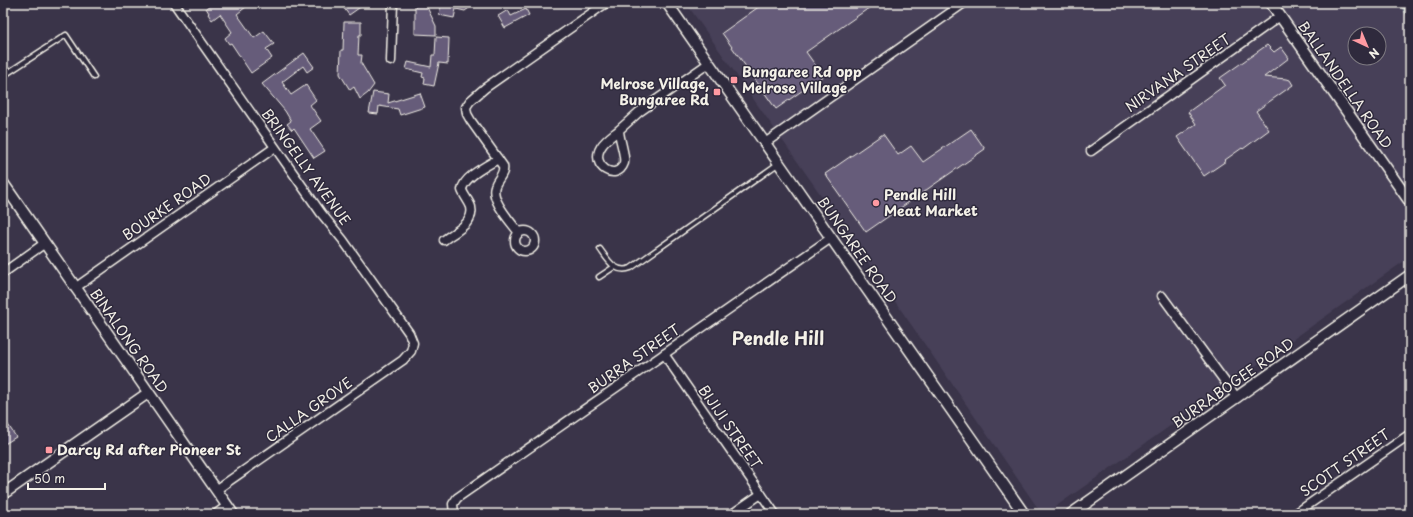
<svg xmlns="http://www.w3.org/2000/svg" width="1413" height="517" font-family="'Playpen Sans',sans-serif">
  <rect width="100%" height="100%" fill="#3a3449"/>
  <filter id="ink" filterUnits="userSpaceOnUse"><feTurbulence type="fractalNoise" baseFrequency=".025" numOctaves="2"/><feDisplacementMap in="SourceGraphic" scale="8" xChannelSelector="R" yChannelSelector="G"/><feConvolveMatrix kernelMatrix="1 2 1 2 8 2 1 2 1" color-interpolation-filters="sRGB"/></filter>
  <g filter="url(#ink)">
    <!-- built -->
    <path fill="#474058" fill-rule="evenodd" d="M686,3H1410V257L1045,514H1042L863,255ZM1355,34H1379V58H1355Z"/>
    <g fill="none" stroke-linecap="round" stroke-linejoin="round">
      <!-- stream -->
      <polyline stroke="#8f9ca2" stroke-width="3" points="1400,3 1410,18"/>
    </g>
    <!-- building -->
    <g fill="#665c7a" stroke="#f4f1e8">
      <polygon points="213,3 251,3 237,14 254,38 264,31 274,44 266,49 272,58 251,73 231,43 229,44 225,38 232,32 220,14 212,20 208,14 209,13 206,8"/>
      <polygon points="340,3 366,3 349,15"/>
      <polygon points="415,3 425,3 436,26 436,35 415,34"/>
      <polygon points="441,3 476,3 465,11 456,9 454,18 439,15"/>
      <polygon points="764,3 876,3 806,52 823,76 776,109 722,33"/>
      <polygon points="526,9 529,15 505,28 498,16 508,10 511,16"/>
      <polygon points="344,22 361,22 361,35 359,35 358,55 362,55 361,63 374,85 368,93 360,99 354,87 350,90 340,74 341,50 343,50"/>
      <polygon points="436,37 449,38 448,64 439,63 434,86 424,84 425,78 422,77 423,73 406,69 408,62 431,67 432,55 435,55"/>
      <polygon points="1267,45 1274,52 1281,47 1289,58 1264,77 1287,79 1290,80 1293,85 1256,111 1269,130 1243,149 1242,148 1225,160 1226,161 1204,176 1177,137 1196,124 1188,112 1225,85 1220,78"/>
      <polygon points="304,53 314,67 307,72 303,66 282,82 291,95 306,85 316,100 310,105 321,121 310,129 325,151 314,158 294,128 292,130 287,124 291,121 285,111 262,84"/>
      <polygon points="373,92 389,94 388,103 420,93 425,107 400,115 398,109 379,106 378,114 369,113"/>
      <polygon points="971,129 985,149 866,232 825,174 883,134 898,155 911,146 923,162"/>
      <polygon points="3,417 16,437 3,445"/>
    </g>
    <g fill="none" stroke-linecap="round" stroke-linejoin="round">
      <defs>
        <g id="service">
          <polyline points="3,76 66,35 94,77"/>
          <path d="M600,249C608,260 615,274 631,268L779,163"/>
          <polyline points="599,277 614,267"/>
        </g>
        <g id="minor">
          <polyline points="174,3 321,213 343,240 409,333 413,343 411,351 403,360 216,490"/>
          <polyline points="391,61 393,3"/>
          <path d="M619,130C613,135 605,140 601,147C589,166 617,183 624,163C626,156 619,139 619,130L639,112L709,63"/>
          <polyline points="765,143 964,3"/>
          <polyline points="1091,151 1280,16"/>
          <circle cx="525" cy="241" r="10"/>
          <path d="M519,233C511,222 490,200 495,186C497,179 505,174 503,166L471,121L467,114L466,107L470,101L485,88L606,3"/>
          <path d="M444,240C454,232 475,223 471,207C469,201 464,196 462,190C463,177 488,165 498,159"/>
          <polyline points="3,273 45,243"/>
          <polyline points="75,288 274,148"/>
          <polyline points="1162,296 1237,398"/>
          <polyline points="664,354 775,514"/>
          <polyline points="216,514 227,506"/>
          <polyline points="454,514 453,504 457,498 831,238"/>
          <polyline points="732,514 761,494"/>
          <polyline points="1295,514 1410,434"/>
        </g>
        <g id="tertiary">
          <polyline points="667,3 1024,514"/>
          <polyline points="1271,3 1410,202"/>
          <polyline points="3,183 233,514"/>
          <polyline points="3,494 148,393"/>
          <polyline points="1071,514 1410,275"/>
        </g>
      </defs>
      <!-- service casing -->
      <use href="#service" stroke="#f4f1e8" stroke-width="7"/>
      <!-- minor casing -->
      <use href="#minor" stroke="#f4f1e8" stroke-width="11"/>
      <!-- tertiary casing -->
      <use href="#tertiary" stroke="#f4f1e8" stroke-width="13"/>
      <!-- service -->
      <use href="#service" stroke="#2f2a3d" stroke-width="4"/>
      <!-- minor -->
      <use href="#minor" stroke="#2f2a3d" stroke-width="8"/>
      <!-- tertiary -->
      <use href="#tertiary" stroke="#2f2a3d" stroke-width="10"/>
    </g>
  </g>
  <!-- markers -->
  <g fill="#ff9aa2" stroke="#2f2a3d" stroke-width="1.5">
    <rect x="730" y="76" width="8" height="8" rx="2"/>
    <rect x="713" y="88" width="8" height="8" rx="2"/>
    <circle cx="876" cy="203" r="4"/>
    <rect x="45" y="446" width="8" height="8" rx="2"/>
  </g>
  <g text-anchor="middle" stroke-width="3" stroke-linejoin="round" paint-order="stroke">
    <!-- poi labels -->
    <g font-size="14" font-weight="bold" fill="#f4f1e8" stroke="#2f2a3d" text-anchor="start">
      <text x="742" y="77">Bungaree Rd opp<tspan x="742" dy="16">Melrose Village</tspan></text>
      <text x="709" y="89" text-anchor="end">Melrose Village,<tspan x="709" dy="16">Bungaree Rd</tspan></text>
      <text x="884" y="200">Pendle Hill<tspan x="884" dy="16">Meat Market</tspan></text>
      <text x="57" y="455">Darcy Rd after Pioneer St</text>
    </g>
    <!-- street labels -->
    <g font-size="14" fill="#f4f1e8" stroke="#2f2a3d">
      <text transform="translate(1178 73) rotate(-35)" y="5">NIRVANA STREET</text>
      <text transform="translate(1345 85) rotate(55)" y="5">BALLANDELLA ROAD</text>
      <text transform="translate(306 167) rotate(54)" y="5">BRINGELLY AVENUE</text>
      <text transform="translate(167 207) rotate(-35)" y="5">BOURKE ROAD</text>
      <text transform="translate(857 250) rotate(55)" y="5">BUNGAREE ROAD</text>
      <text transform="translate(129 341) rotate(55)" y="5">BINALONG ROAD</text>
      <text transform="translate(634 359) rotate(-35)" y="5">BURRA STREET</text>
      <text transform="translate(1233 383) rotate(-35)" y="5">BURRABOGEE ROAD</text>
      <text transform="translate(309 410) rotate(-35)" y="5">CALLA GROVE</text>
      <text transform="translate(730 427) rotate(55)" y="5">BIJIJI STREET</text>
      <text transform="translate(1345 463) rotate(-35)" y="5">SCOTT STREET</text>
    </g>
    <!-- district labels -->
    <g font-size="18" font-weight="bold" fill="#f4f1e8" stroke="#2f2a3d">
      <text x="778" y="345">Pendle Hill</text>
    </g>
  </g>
  <!-- margin -->
  <rect width="1413" height="517" fill="none" stroke="#2f2a3d" stroke-width="16"/>
  <rect x="8" y="8" width="1397" height="501" fill="none" stroke="#f4f1e8" stroke-width="1.5" filter="url(#ink)"/>
  <!-- north arrow -->
  <g transform="translate(1367 46) rotate(136)"><circle r="19" fill="#2f2a3d" stroke="#7e7a81"/>
  <path d="M0-3L7 15L0 10L-7 15Z" fill="#ff9aa2"/>
  <text y="-6" font-size="11" font-weight="bold" text-anchor="middle" fill="#f4f1e8">N</text>
  </g>
  <!-- scale -->
  <path d="M28 483v6h77v-6" fill="none" stroke="#f4f1e8" stroke-width="2"/>
  <text x="34" y="483" font-size="12" fill="#f4f1e8" stroke="#2f2a3d" stroke-width="3" paint-order="stroke">50 m</text>
</svg>
